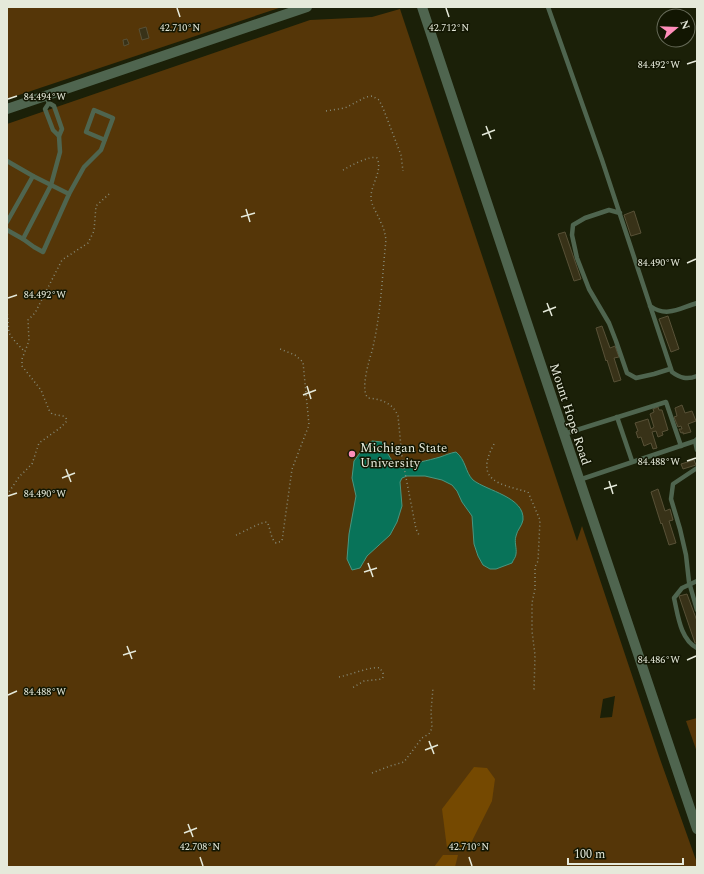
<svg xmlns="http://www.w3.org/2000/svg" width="704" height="874" font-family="Spectral,serif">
  <rect width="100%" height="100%" fill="#1b2008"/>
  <!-- green -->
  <g fill="#553608" fill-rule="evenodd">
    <polygon points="7,7 282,7 7,99"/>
    <path d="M400,9L577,541L582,526L660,759L697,863V867H7V124L310,20L372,17ZM615,696L612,717L600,718L603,699Z"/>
    <polygon points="697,718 697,752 686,721"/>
  </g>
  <!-- forest -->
  <g fill="#754901">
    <polygon points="474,767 487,768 495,779 492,801 469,847 447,848 442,809"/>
    <polygon points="443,855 458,855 455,867 434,867"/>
  </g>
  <!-- water -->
  <path fill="#087359" stroke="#4a9680" d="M372,441L382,442C387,452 392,465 403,469C415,462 427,461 440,457C446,455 450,453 456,452C466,460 465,472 473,480C487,491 525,497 523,520C522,526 517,530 516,536C514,542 517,548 516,554C516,557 513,560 512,563L496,569H490L483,565L478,556L474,544L472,516L462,502L457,491L452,485L442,480L425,476H407L402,478L400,482L402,506L397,522L390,535L367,556L360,568L352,570L347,559L349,534L356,496L352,478L354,461L365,446Z"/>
  <!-- building -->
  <g fill="#383218" stroke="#585137">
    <polygon points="146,27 149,38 142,40 139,29"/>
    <polygon points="127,39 129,44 124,46 123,40"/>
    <polygon points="634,211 641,233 631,236 624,215"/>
    <polygon points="565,232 581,279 574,281 558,234"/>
    <polygon points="668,316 679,349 671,352 659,319"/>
    <polygon points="602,326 610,348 615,346 619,357 614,358 621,380 614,382 607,360 606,361 596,328"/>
    <polygon points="682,405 685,413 692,411 696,421 688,424 691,432 683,434 683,432 681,433 679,429 682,429 681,426 678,427 674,417 677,416 675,408"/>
    <polygon points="658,407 659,410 662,410 668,430 662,432 663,435 658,437 656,431 652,432 657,448 653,449 651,443 644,446 641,437 638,438 636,432 638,431 635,423 648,419 651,429 654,427 650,414 654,412 653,409"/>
    <polygon points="694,460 696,465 683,469 681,464"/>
    <polygon points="658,489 665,511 670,509 673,520 669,521 676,543 669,545 662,523 661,524 651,492"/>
    <polygon points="687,594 697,621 697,643 695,643 679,596"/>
  </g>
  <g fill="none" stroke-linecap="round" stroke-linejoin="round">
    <!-- path -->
    <g stroke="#868a77" stroke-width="1.5" stroke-dasharray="1 3" stroke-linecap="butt">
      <polyline points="326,111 345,108 366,97 372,96 379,100 383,108 401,155 403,171"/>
      <path d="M343,170C350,166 370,155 377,158C383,171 371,184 371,197C371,206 378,214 381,223C384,228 385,234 386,240C382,277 381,315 372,351C369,361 360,390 368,398C381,399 393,403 398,416L402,457L416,529L419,535"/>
      <polyline points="7,310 9,333 13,339 24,351"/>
      <path d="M494,444C474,481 499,484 528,492L540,520L538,561L535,567V589L532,603V631L535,655L534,690"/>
      <polyline points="7,495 19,477 32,464 39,443 60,428 67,421 66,418 63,416 52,414 49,410 41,390 22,366 22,359 29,341 28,320 35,313 62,260 88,243 94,231 96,206 109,194"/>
      <path d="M236,535C244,532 260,522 267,522C271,529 270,538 276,543L282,541L292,469L309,425L303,362L295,355L280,349"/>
      <path d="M339,677C350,675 371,666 380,668L383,673V677L382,679L364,681L352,688"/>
      <polyline points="372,773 390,766 404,762 422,738 429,734 432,728 431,711 433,688"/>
    </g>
    <!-- service -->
    <g stroke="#4f654f" stroke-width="4.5">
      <path d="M548,7L602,160L672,372C680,378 687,380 697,376"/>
      <polyline points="49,103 45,109 53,130 59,136"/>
      <polyline points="7,161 33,176 7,222"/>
      <polyline points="69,194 84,167 101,150 113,118 94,110 86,132 105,140"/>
      <polyline points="620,213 609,210 585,218 573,225 572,235 577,258 589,289 609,323 616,341 627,373 636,378 654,374 670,369"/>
      <polyline points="7,230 23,239 51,185 60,152 59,136 62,129 54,106 49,103 46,96"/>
      <polyline points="23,239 34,247 43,252 69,194 33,176"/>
      <path d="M650,306C667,318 680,308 697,303"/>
      <polyline points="617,417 632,461"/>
      <polyline points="564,434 666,402 681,446"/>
      <polyline points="697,439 695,441 697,450"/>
      <polyline points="697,468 673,484 671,499 680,529 686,555 689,582 697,610"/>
      <polyline points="579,480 695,441"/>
      <path d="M697,581L682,588L674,598C678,615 680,639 697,648"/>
    </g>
    <!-- tertiary -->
    <g stroke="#4f654f" stroke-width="10">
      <polyline points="422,7 564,434 697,829"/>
      <polyline points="7,109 307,7"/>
    </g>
  </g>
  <!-- ticks -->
  <path fill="none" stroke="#e5e9da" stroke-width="1.5" d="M177,8L180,17M446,8L449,17M687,64L696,61M8,99L17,96M486,126L491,139M482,135L495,130M246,209L250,222M241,217L255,213M687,263L696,259M8,298L17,295M547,303L552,316M543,312L556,307M307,386L311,399M303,395L316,390M687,461L696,458M66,469L71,482M62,478L75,473M609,481L613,494M604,489L617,485M8,496L17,493M368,563L373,577M364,572L377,568M127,646L132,659M123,655L136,651M687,660L696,656M8,695L17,691M429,741L434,754M425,750L438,745M188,824L193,837M184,833L197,828M200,857L203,866M469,857L472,866"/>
  <!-- markers -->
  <circle fill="#ff8eba" stroke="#121602" stroke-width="1.5" cx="352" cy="454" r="4"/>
  <g text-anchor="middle" stroke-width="3" stroke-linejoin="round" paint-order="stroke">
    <!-- street labels -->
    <g font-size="13" fill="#e5e9da" stroke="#121602">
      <text transform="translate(571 414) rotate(72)" y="5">Mount Hope Road</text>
    </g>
    <!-- poi labels -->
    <g font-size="13" fill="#e5e9da" stroke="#121602" text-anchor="start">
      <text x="360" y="452">Michigan State<tspan x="360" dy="15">University</tspan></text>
    </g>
  </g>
  <g font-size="10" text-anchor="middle" fill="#e5e9da" stroke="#121602" stroke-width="3" stroke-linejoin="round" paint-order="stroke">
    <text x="180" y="31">42.710°N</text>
    <text x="449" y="31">42.712°N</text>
    <text x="659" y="68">84.492°W</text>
    <text x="45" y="100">84.494°W</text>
    <text x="659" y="266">84.490°W</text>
    <text x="45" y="298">84.492°W</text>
    <text x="659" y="465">84.488°W</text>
    <text x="45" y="497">84.490°W</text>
    <text x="659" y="663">84.486°W</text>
    <text x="45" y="695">84.488°W</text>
    <text x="200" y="850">42.708°N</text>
    <text x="469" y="850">42.710°N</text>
  </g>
  <!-- border -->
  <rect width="704" height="874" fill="none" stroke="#e5e9da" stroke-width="16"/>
  <!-- north arrow -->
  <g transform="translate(676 28) rotate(71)"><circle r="19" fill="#121602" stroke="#666a58"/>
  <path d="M0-3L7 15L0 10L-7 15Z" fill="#ff8eba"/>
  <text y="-6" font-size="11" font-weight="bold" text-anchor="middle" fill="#e5e9da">N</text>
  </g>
  <!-- scale -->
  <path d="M568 858v6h115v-6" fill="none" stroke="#e5e9da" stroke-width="2"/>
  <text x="574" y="858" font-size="12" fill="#e5e9da" stroke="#121602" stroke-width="3" paint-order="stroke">100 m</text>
</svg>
